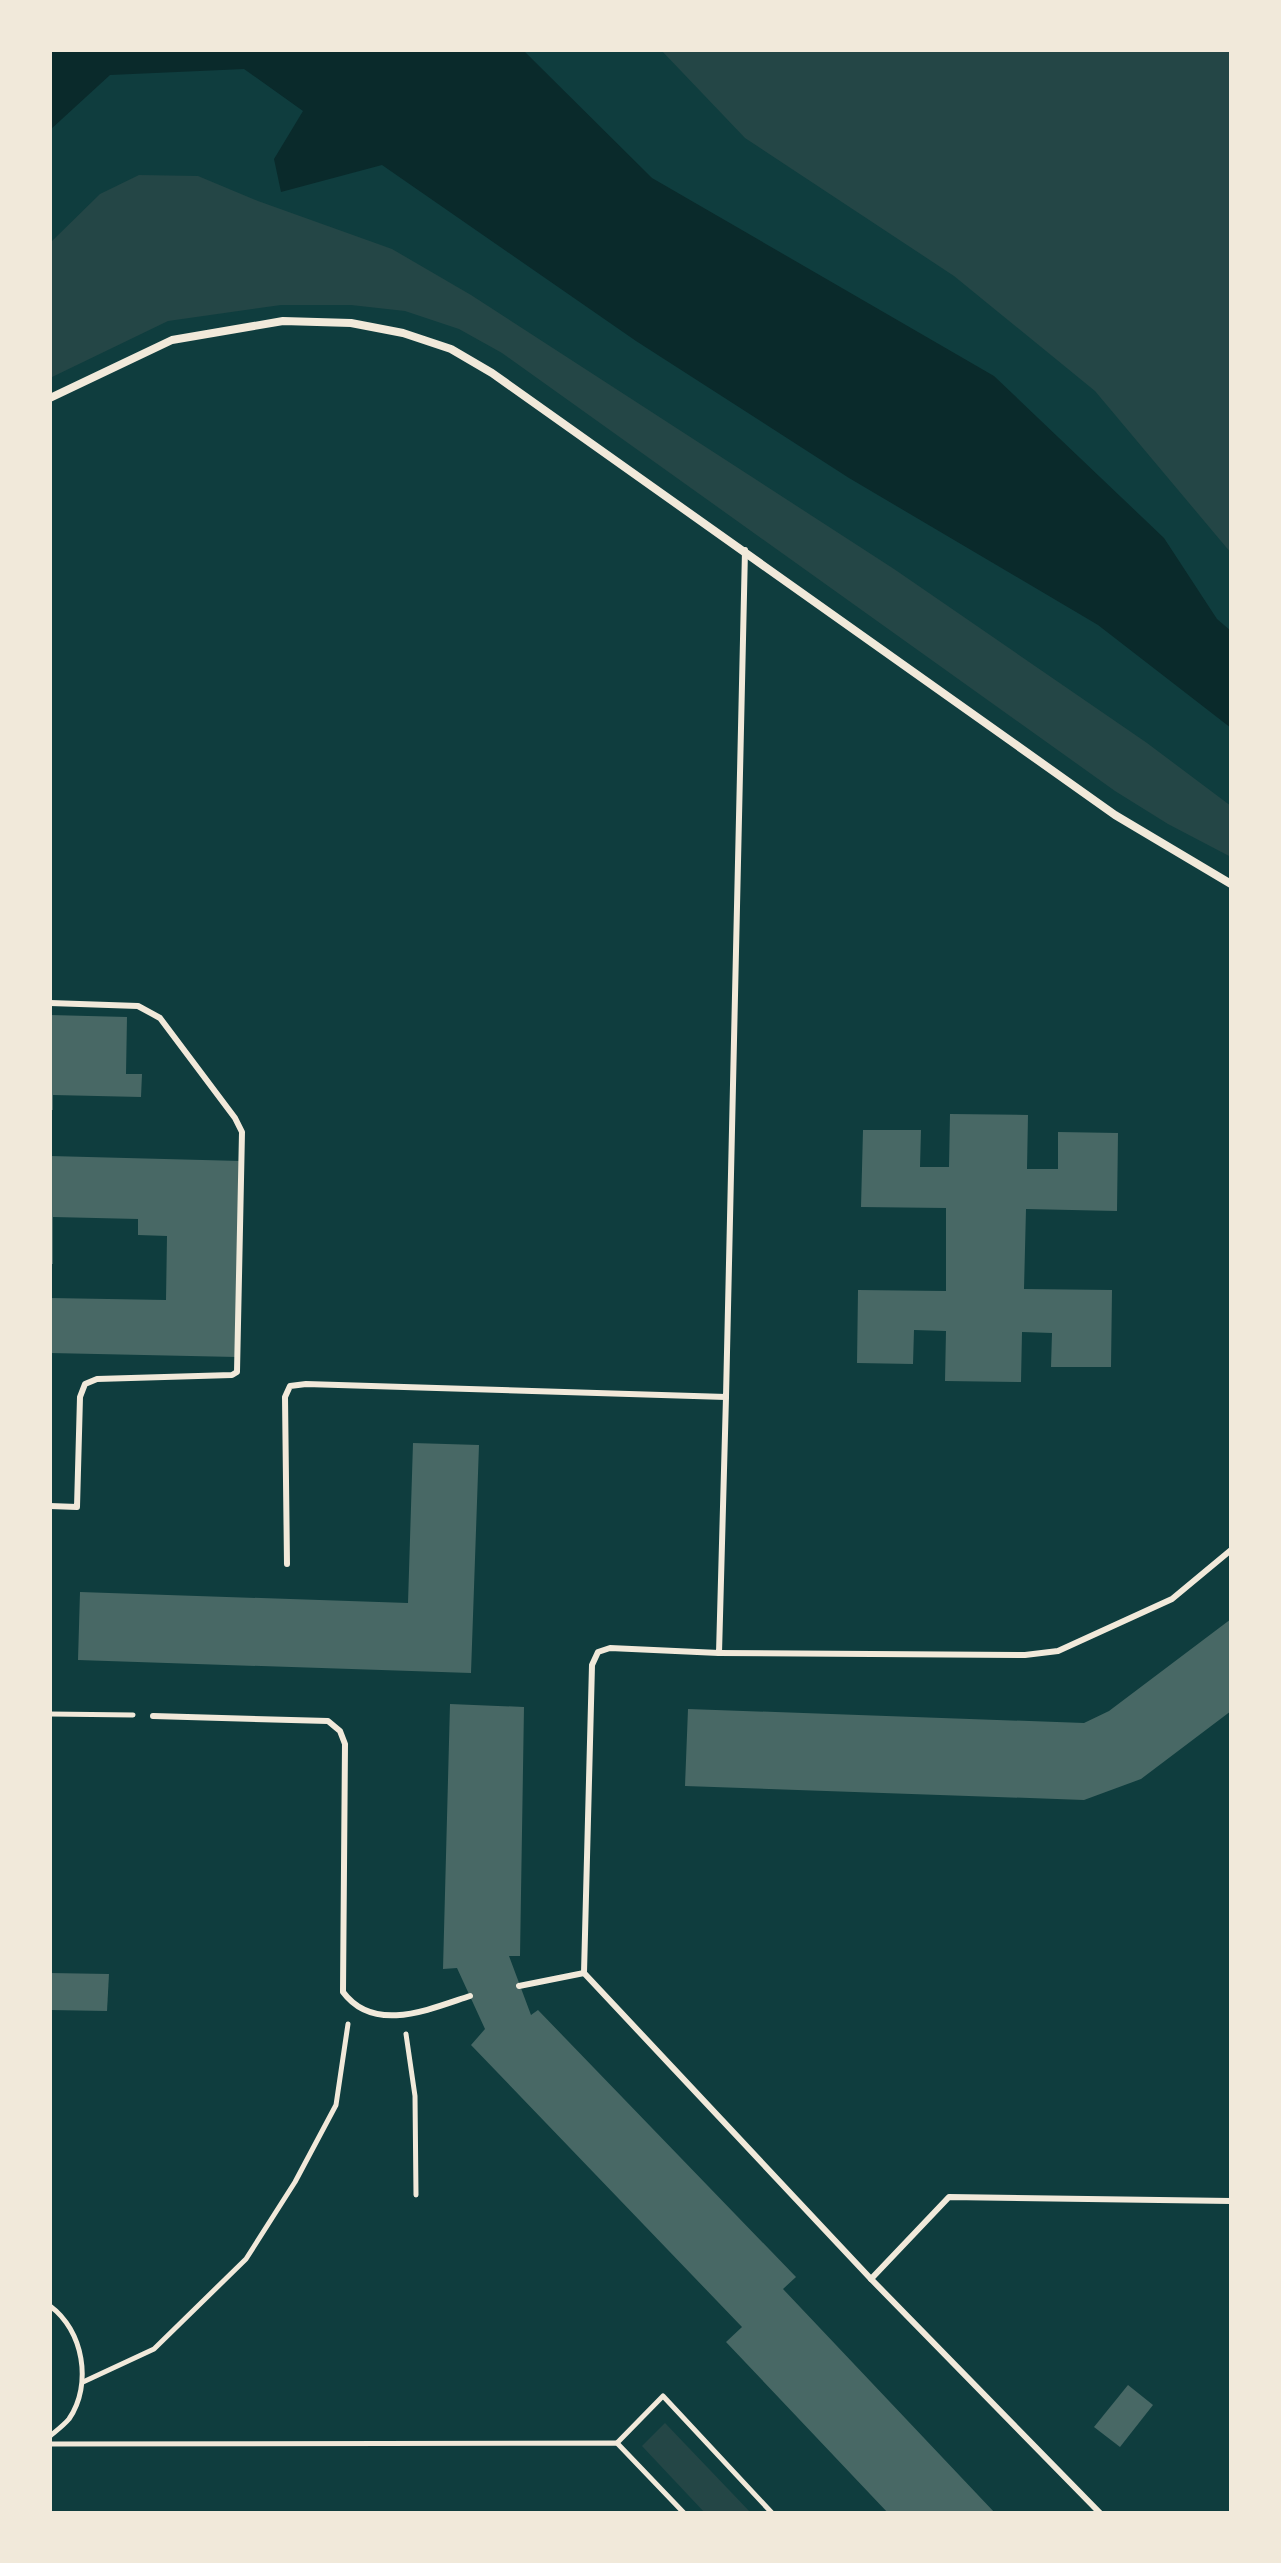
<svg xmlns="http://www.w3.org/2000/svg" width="1281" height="2563" font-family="'Golos Text',sans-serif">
  <rect width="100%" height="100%" fill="#0f3d3e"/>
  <!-- green -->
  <g fill="#244646">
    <polygon points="661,50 1231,50 1231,553 1095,391 954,276 745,138"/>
    <polygon points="139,175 198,176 258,201 392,249 471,295 894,569 1147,743 1231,806 1231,857 1168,824 1115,791 502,353 459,329 405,311 351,305 281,305 168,321 50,378 50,243 100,194"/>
    <polygon points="665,2423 751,2513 705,2513 642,2446"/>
  </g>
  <!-- water -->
  <polygon fill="#0a2a2b" points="50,50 523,50 652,178 994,376 1164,538 1217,619 1231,631 1231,728 1098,625 849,478 636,341 382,165 281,192 274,159 303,111 244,69 110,75 50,130"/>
  <!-- building -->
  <g fill="#486865">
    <polygon points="50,1015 127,1017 126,1074 142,1074 141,1097 53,1095 53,1110 50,1110"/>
    <polygon points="950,1114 1028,1115 1027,1169 1058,1169 1058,1132 1118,1133 1117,1211 1026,1209 1024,1289 1112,1290 1111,1367 1051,1367 1052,1333 1022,1332 1021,1382 945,1381 946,1331 914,1330 913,1364 857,1363 858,1290 946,1291 946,1208 861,1207 863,1130 921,1130 920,1167 949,1167"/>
    <polygon points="50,1156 241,1161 237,1357 50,1353 50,1298 166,1300 167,1236 138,1235 138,1219 53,1217 53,1264 50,1264"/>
    <polygon points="413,1443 479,1445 471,1673 78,1660 80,1592 408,1603"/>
    <polygon points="1231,1619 1231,1711 1141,1779 1084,1800 685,1786 688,1709 1084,1723 1109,1711"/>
    <polygon points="450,1704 524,1707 520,1956 509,1956 531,2015 538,2010 796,2277 783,2289 995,2513 888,2513 726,2342 742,2327 471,2045 485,2029 457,1968 443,1969"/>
    <polygon points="50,1973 109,1974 107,2011 50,2010"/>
    <polygon points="1128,2385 1153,2405 1120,2447 1094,2427"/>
  </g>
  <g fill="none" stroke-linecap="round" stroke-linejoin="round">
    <!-- path -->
    <g stroke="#f1e9da" stroke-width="5">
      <polyline points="50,1714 133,1715"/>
      <polyline points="406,2034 415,2096 416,2195"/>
      <path d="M50,2306C83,2330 93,2384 69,2419C64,2425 56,2431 50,2436"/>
      <polyline points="83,2382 154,2349 246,2259 295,2182 336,2105 348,2024"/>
      <polyline points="617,2443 663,2396 772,2513"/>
      <polyline points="50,2444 617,2443 684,2513"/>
    </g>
    <!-- service -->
    <g stroke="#f1e9da" stroke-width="6">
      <polyline points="50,1003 138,1006 160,1018 235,1118 242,1132 237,1372 232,1375 97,1379 85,1384 80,1397 77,1507 50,1506"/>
      <polyline points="726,1397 719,1653 610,1648 598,1652 592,1665 584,1973 871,2279 1100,2513"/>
      <polyline points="287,1564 285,1397 290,1386 306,1384 726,1397 745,550"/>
      <polyline points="719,1653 1025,1655 1058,1651 1172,1599 1231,1550"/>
      <path d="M153,1716L328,1721L340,1731L345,1744L343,1992C374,2034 430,2009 470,1996"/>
      <polyline points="519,1986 584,1973"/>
      <polyline points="871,2279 949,2197 1231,2201"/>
    </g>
    <!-- minor -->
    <polyline stroke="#f1e9da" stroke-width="8" points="50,398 172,340 283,321 351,323 403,333 451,349 492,373 1115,815 1231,884"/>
  </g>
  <!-- border -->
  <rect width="1281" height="2563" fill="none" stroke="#f1e9da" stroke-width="104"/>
</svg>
